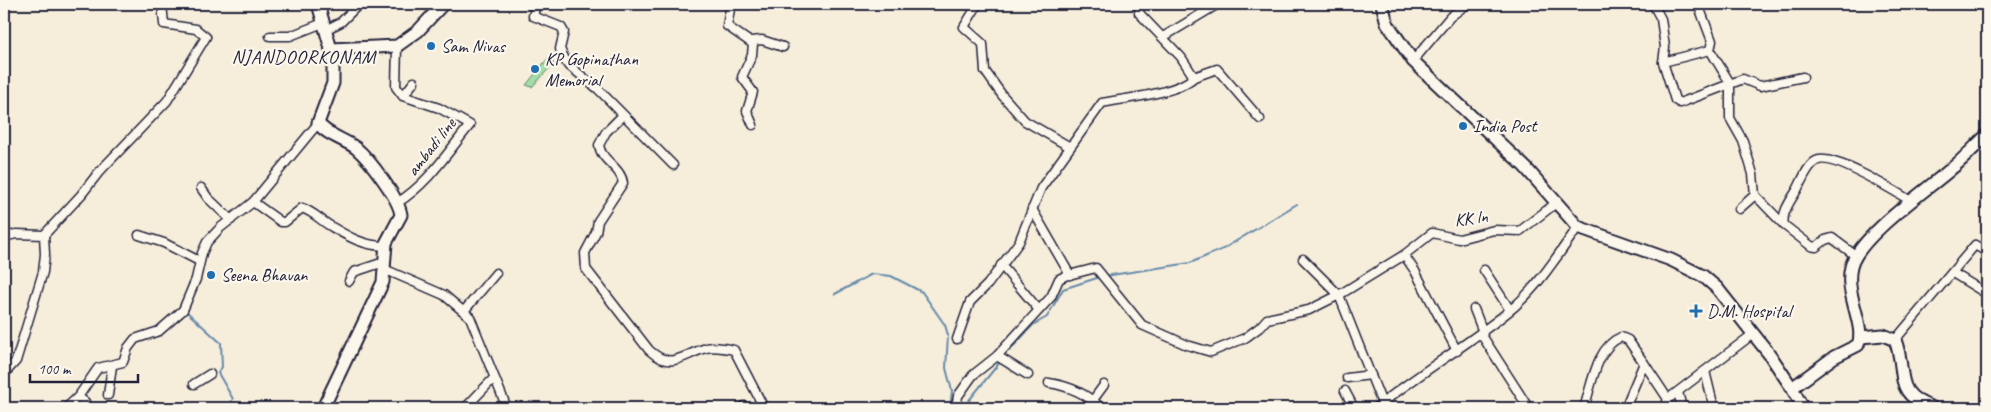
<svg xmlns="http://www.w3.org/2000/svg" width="1991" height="412" font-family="Caveat,sans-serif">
  <defs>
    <pattern id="park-tufts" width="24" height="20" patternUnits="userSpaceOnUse" patternTransform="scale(1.25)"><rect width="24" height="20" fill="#a2dfa6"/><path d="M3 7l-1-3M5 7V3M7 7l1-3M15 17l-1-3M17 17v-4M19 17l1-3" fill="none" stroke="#8bbf90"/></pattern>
  </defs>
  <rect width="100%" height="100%" fill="#f6eddb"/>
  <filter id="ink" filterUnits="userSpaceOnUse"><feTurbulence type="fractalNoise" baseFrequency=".02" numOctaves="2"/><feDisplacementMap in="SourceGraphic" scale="10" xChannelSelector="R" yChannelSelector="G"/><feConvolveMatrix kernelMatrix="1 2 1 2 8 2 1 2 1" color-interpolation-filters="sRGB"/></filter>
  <g filter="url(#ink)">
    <!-- park -->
    <polygon fill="url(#park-tufts)" stroke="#628070" points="548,58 554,63 532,87 526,85"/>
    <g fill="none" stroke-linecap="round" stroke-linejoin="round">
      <!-- stream -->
      <g stroke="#668bab" stroke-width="2">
        <polyline points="1105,276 1190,263 1223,249 1297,204"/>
        <polyline points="835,294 872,274 891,276 922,292 945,325 948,335 946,368 952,391 950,408"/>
        <polyline points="187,312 221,343 222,367 218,373 233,399 227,408"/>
        <polyline points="1009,351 1033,325 1047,317 1063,289 1100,277"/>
        <polyline points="967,408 966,404 1000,362"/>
      </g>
      <defs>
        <g id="street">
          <polyline points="536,4 533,16 561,27 564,32 560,49 567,64 598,89 673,165"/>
          <polyline points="731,4 727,26 753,44 752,55 742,77 753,92 747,111 753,125"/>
          <polyline points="978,4 964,27 983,44 985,71 1002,95 1025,121 1070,147"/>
          <polyline points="1653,4 1661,19 1665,47 1663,62 1675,100 1680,103 1743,79 1760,86 1803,77"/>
          <polyline points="325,30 341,22 359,4"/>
          <polyline points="270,36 290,36 323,23"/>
          <polyline points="1163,37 1218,4"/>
          <polyline points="751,41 762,40 783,47"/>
          <polyline points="397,46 396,87 403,96 414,82"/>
          <polyline points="1710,50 1730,83 1730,118 1743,141 1753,174 1755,195 1784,225"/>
          <polyline points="1413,61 1450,17 1467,4"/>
          <polyline points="1663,62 1710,50 1712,41 1698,4"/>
          <polyline points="1194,77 1217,69 1260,119"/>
          <path d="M622,116L606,132L599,145C601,161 621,167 623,183L598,221L596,232L585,253L586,269L649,350C672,371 682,355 706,348C715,346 725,348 734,350L764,408"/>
          <polyline points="201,188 208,198 231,220"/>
          <path d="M253,202L281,222H285L302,208C314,212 321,221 332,227C349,237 364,246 386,246"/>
          <path d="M397,203C429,183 447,153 470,125L439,108L403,96"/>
          <polyline points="1032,209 1070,275"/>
          <polyline points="1739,209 1755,195"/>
          <polyline points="44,235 81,195 99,172 167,101 206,37 196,29 164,24 162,4"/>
          <polyline points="139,235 164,243 199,261"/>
          <polyline points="4,237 16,234 44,235 45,254 43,272 16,361 4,374"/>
          <polyline points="1404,255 1415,271 1457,351"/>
          <path d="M1856,256L1832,238L1825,240L1816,247L1811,246L1784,225C1781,213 1791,200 1797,190C1802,181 1807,166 1816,161C1831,152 1896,192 1911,201"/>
          <polyline points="1303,259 1339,295 1383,406"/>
          <polyline points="1001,265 1039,310"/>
          <polyline points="384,269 444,295 470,317 507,408"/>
          <polyline points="1484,270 1510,310"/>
          <polyline points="1953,273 1987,294"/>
          <polyline points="349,281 354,272 384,262"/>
          <polyline points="1474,309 1483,332"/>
          <polyline points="464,311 496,273"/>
          <polyline points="1481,334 1526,404"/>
          <path d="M957,339L970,302L988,284L1019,242L1041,188L1102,103C1126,98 1177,94 1194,77L1181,57L1139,13L1140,4"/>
          <polyline points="1895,340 1975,245 1987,252"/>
          <polyline points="997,356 1028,375"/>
          <polyline points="1705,371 1714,408"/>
          <polyline points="1347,378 1371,375"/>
          <path d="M1049,383C1069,386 1087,394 1101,408"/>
          <polyline points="194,384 210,374"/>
          <polyline points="1345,391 1354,408"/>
          <polyline points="1678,392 1682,408"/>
          <polyline points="108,395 112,366"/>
          <polyline points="78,397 85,402 84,408"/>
          <polyline points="1093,400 1104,385"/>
          <polyline points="744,406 745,408"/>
          <polyline points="66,408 78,397 98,368 123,362 128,348 135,339 159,331 183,310 196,279 202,253 207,242 220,228 253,202 315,127 320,125"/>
          <polyline points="465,408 494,378"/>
          <polyline points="956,408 958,396 973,375 997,356 1051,297 1059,279 1065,276 1096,268 1142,325 1187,345 1211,352 1245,338 1260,327 1267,319 1309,310 1339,295 1404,255 1432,233 1459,239 1494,230 1520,231 1556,203"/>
          <path d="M1376,408C1420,372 1470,344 1514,307C1539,285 1558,255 1578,227"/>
          <path d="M1584,408C1592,385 1596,347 1621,337L1628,340L1644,363"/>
          <polyline points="1625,408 1644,363 1668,399"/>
          <polyline points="1665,408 1668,399 1753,334"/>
        </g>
        <g id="secondary">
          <path d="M318,4L333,56V83L318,123C326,135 344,139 356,148C369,159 399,198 401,215L386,243L383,282L323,408"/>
          <polyline points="1382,4 1387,23 1413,61 1525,167 1578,227 1671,260 1703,276 1717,288 1770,355 1792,388 1803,408"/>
          <polyline points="331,49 397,46 418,31 443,4"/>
          <path d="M1861,337L1883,335L1895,340C1908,373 1891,393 1933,408"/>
          <path d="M1792,388L1834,357L1858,345C1866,325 1844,294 1851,267C1858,237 1927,190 1951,169C1964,159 1975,146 1987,135"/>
        </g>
      </defs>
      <!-- street casing -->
      <use href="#street" stroke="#22223b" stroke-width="11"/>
      <!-- secondary casing -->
      <use href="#secondary" stroke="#22223b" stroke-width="15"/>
      <!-- street -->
      <use href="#street" stroke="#fbf7ec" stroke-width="8"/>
      <!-- secondary -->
      <use href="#secondary" stroke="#fbf7ec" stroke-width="11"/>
    </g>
  </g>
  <!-- markers -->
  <g fill="#1f6fb2" stroke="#fbf7ec" stroke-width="2">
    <circle cx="431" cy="46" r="5"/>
    <circle cx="535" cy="69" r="5"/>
    <circle cx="1463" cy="126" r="5"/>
    <circle cx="211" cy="275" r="5"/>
    <path d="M1693.5 303.5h5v5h5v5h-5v5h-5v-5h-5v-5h5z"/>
  </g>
  <g text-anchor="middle" stroke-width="4.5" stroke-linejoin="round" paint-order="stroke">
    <!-- poi labels -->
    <g font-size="18" fill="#22223b" stroke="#fbf7ec" text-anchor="start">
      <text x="441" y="52">Sam Nivas</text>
      <text x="545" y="65">KP Gopinathan<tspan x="545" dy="21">Memorial</tspan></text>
      <text x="1473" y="132">India Post</text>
      <text x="221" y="281">Seena Bhavan</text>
      <text x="1707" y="317">D.M. Hospital</text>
    </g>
    <!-- street labels -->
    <g font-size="18" fill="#22223b" stroke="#fbf7ec">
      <text transform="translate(431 147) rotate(-52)" y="6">ambadi line</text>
      <text transform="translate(1471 218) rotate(-7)" y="6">KK ln</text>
    </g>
    <!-- neighbourhood labels -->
    <g font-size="19" letter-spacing="1" fill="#22223b" stroke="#fbf7ec">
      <text x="304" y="63">NJANDOORKONAM</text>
    </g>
  </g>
  <!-- margin -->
  <rect width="1991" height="412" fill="none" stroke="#fbf7ec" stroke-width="20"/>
  <rect x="10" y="10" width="1971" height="392" fill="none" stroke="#22223b" stroke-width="2" filter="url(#ink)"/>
  <!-- scale -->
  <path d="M30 374v8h108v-8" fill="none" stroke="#22223b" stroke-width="2.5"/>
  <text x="38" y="374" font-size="15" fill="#22223b" stroke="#fbf7ec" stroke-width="4" paint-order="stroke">100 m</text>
</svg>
